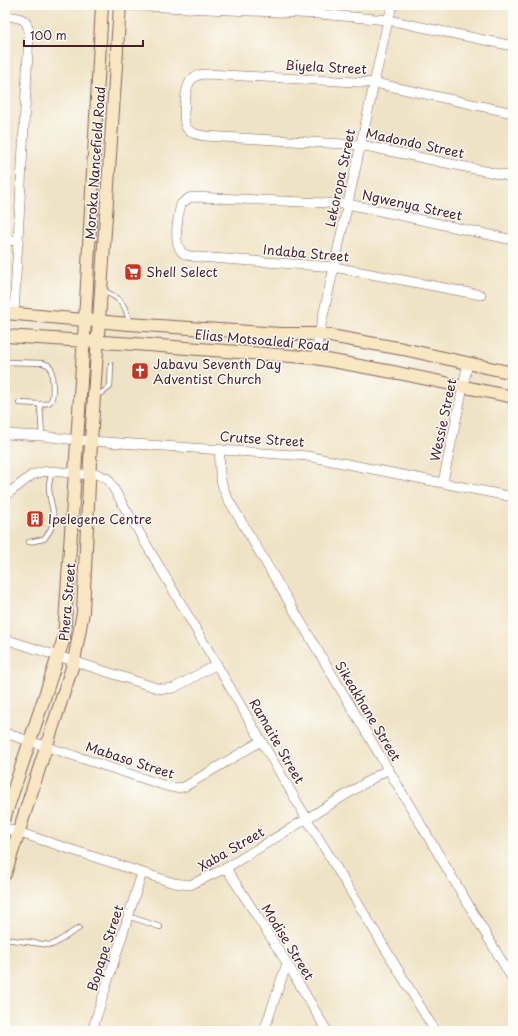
<svg xmlns="http://www.w3.org/2000/svg" width="518" height="1036" font-family="'Playpen Sans',sans-serif">
  <rect width="100%" height="100%" fill="#fdfcf7"/>
  <filter id="ink" filterUnits="userSpaceOnUse"><feTurbulence type="fractalNoise" baseFrequency=".025" numOctaves="2"/><feDisplacementMap in="SourceGraphic" scale="8" xChannelSelector="R" yChannelSelector="G"/><feConvolveMatrix kernelMatrix="1 2 1 2 8 2 1 2 1" color-interpolation-filters="sRGB"/></filter>
  <filter id="wash" filterUnits="userSpaceOnUse"><feTurbulence type="fractalNoise" baseFrequency=".012" numOctaves="4" result="noise"/><feDisplacementMap in="SourceGraphic" scale="16" xChannelSelector="R" yChannelSelector="G"/><feGaussianBlur stdDeviation="0.9" result="paint"/><feColorMatrix in="noise" values="0 0 0 0 0 0 0 0 0 0 0 0 0 0 0 0 0 1.4 0 .05"/><feComposite in="paint" operator="in"/></filter>
  <g filter="url(#wash)">
    <rect width="100%" height="100%" fill="#efe3c5"/>
  </g>
  <g filter="url(#ink)">
    <g fill="none" stroke-linecap="round" stroke-linejoin="round">
      <defs>
        <g id="lane">
          <path d="M103,290C120,299 126,303 129,323"/>
          <path d="M5,362L43,363L48,365L51,368C52,375 55,397 50,402C47,404 43,404 40,404L42,436"/>
          <polyline points="96,395 103,392 110,387 111,365"/>
          <polyline points="19,403 40,404"/>
          <path d="M29,542L44,539C62,518 49,509 49,486C49,481 51,476 52,471"/>
          <polyline points="128,916 160,927"/>
          <polyline points="5,939 50,945 54,944 79,928"/>
        </g>
        <g id="street">
          <polyline points="121,5 318,14 388,20 513,46"/>
          <path d="M5,16C20,18 28,17 29,34L14,314"/>
          <path d="M513,113L375,83L206,74C201,74 196,75 192,79C185,85 182,119 186,127C190,134 199,135 205,136L361,145L513,177"/>
          <polyline points="5,240 19,241"/>
          <path d="M481,295L334,267L198,257C192,256 184,256 181,251C173,241 178,215 181,204L189,198L194,197L348,204L513,240"/>
          <polyline points="316,358 319,334 334,267 388,20 393,5"/>
          <polyline points="5,434 42,436 77,440 307,456 513,497"/>
          <path d="M220,449C219,468 219,482 228,499L513,980"/>
          <polyline points="443,482 468,363"/>
          <polyline points="5,496 32,475 42,472 52,471 90,475 98,474 108,479 307,819 435,1031"/>
          <polyline points="5,639 157,688 164,689 174,688 217,664"/>
          <polyline points="5,733 166,786 175,788 184,787 261,741"/>
          <polyline points="5,828 174,883 190,885 226,868 388,769"/>
          <polyline points="226,868 287,963 327,1031"/>
          <polyline points="92,1031 142,873"/>
          <polyline points="264,1031 287,963"/>
        </g>
        <g id="secondary">
          <polyline points="5,313 129,324 281,334 319,334 403,349 513,373"/>
          <polyline points="5,336 135,344 316,358 398,373 513,397"/>
          <polyline points="5,816 64,638 85,321 102,5"/>
          <polyline points="5,874 74,661 83,612 91,441 120,5"/>
        </g>
      </defs>
      <!-- lane casing -->
      <use href="#lane" stroke="#846461" stroke-width="6"/>
      <!-- street casing -->
      <use href="#street" stroke="#846461" stroke-width="10"/>
      <!-- secondary casing -->
      <use href="#secondary" stroke="#846461" stroke-width="14"/>
      <!-- lane -->
      <use href="#lane" stroke="#fff" stroke-width="4.5"/>
      <!-- street -->
      <use href="#street" stroke="#fff" stroke-width="9"/>
      <!-- secondary -->
      <use href="#secondary" stroke="#f9e7c3" stroke-width="12"/>
    </g>
  </g>
  <!-- icons -->
  <defs>
    <symbol id="supermarket-square" viewBox="-11 -11 22 22"><rect x="-9" y="-9" width="18" height="18" rx="4" fill="#c8321e" stroke="#fdfcf7"/><path d="M-6-5.5h2.5l.6 2H6L4.5 2H-2.5L-4.4-4H-6ZM-1.5 3.2a1.3 1.3 0 1 0 .1 0ZM3 3.2a1.3 1.3 0 1 0 .1 0Z" fill="#fff"/></symbol>
    <symbol id="church-square" viewBox="-11 -11 22 22"><rect x="-9" y="-9" width="18" height="18" rx="4" fill="#c8321e" stroke="#fdfcf7"/><path d="M-1.2-6h2.4v3.5h3.3v2.4h-3.3V6h-2.4V-.1h-3.3v-2.4h3.3Z" fill="#fff"/></symbol>
    <symbol id="building-square" viewBox="-11 -11 22 22"><rect x="-9" y="-9" width="18" height="18" rx="4" fill="#c8321e" stroke="#fdfcf7"/><path d="M-4-6H4V6H1V3H-1V6H-4ZM-2.5-4.3h1.7v1.8h-1.7ZM.8-4.3h1.7v1.8H.8ZM-2.5-1h1.7V.8h-1.7ZM.8-1h1.7V.8H.8Z" fill="#fff"/></symbol>
  </defs>
  <g fill-rule="evenodd">
    <use href="#supermarket-square" x="123" y="262" width="20" height="20"/>
    <use href="#church-square" x="130" y="361" width="20" height="20"/>
    <use href="#building-square" x="25" y="509" width="20" height="20"/>
  </g>
  <g text-anchor="middle" stroke-width="3" stroke-linejoin="round" paint-order="stroke">
    <!-- street labels -->
    <g font-size="13" fill="#4a1f2b" stroke="#fdfcf7">
      <text transform="translate(326 67) rotate(3)" y="5">Biyela Street</text>
      <text transform="translate(415 143) rotate(12)" y="5">Madondo Street</text>
      <text transform="translate(95 163) rotate(-86)" y="5">Moroka Nancefield Road</text>
      <text transform="translate(340 178) rotate(-78)" y="5">Lekoropa Street</text>
      <text transform="translate(412 205) rotate(12)" y="5">Ngwenya Street</text>
      <text transform="translate(306 253) rotate(5)" y="5">Indaba Street</text>
      <text transform="translate(262 340) rotate(5)" y="5">Elias Motsoaledi Road</text>
      <text transform="translate(443 420) rotate(-78)" y="5">Wessie Street</text>
      <text transform="translate(262 439) rotate(4)" y="5">Crutse Street</text>
      <text transform="translate(67 602) rotate(-85)" y="5">Phera Street</text>
      <text transform="translate(368 711) rotate(59)" y="5">Sikeakhane Street</text>
      <text transform="translate(277 741) rotate(60)" y="5">Ramaite Street</text>
      <text transform="translate(130 760) rotate(18)" y="5">Mabaso Street</text>
      <text transform="translate(231 849) rotate(-30)" y="5">Xaba Street</text>
      <text transform="translate(288 942) rotate(58)" y="5">Modise Street</text>
      <text transform="translate(105 948) rotate(-72)" y="5">Bopape Street</text>
    </g>
    <!-- poi labels -->
    <g font-size="13" fill="#4a1f2b" stroke="#fdfcf7" text-anchor="start">
      <text x="146" y="277">Shell Select</text>
      <text x="153" y="369">Jabavu Seventh Day<tspan x="153" dy="15">Adventist Church</tspan></text>
      <text x="48" y="524">Ipelegene Centre</text>
    </g>
  </g>
  <!-- margin -->
  <rect width="518" height="1036" fill="none" stroke="#fdfcf7" stroke-width="20"/>
  <!-- scale -->
  <path d="M24 40v6h119v-6" fill="none" stroke="#4a1f2b" stroke-width="2"/>
  <text x="30" y="40" font-size="12" fill="#4a1f2b" stroke="#fdfcf7" stroke-width="3" paint-order="stroke">100 m</text>
</svg>
